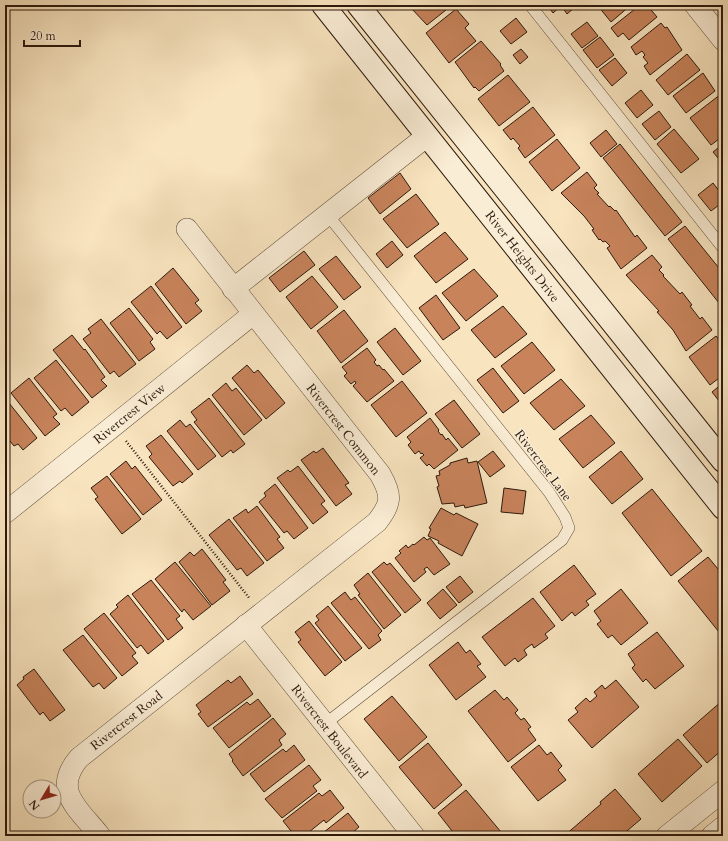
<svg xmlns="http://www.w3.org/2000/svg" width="728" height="841" font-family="Cardo,serif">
  <rect width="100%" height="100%" fill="#f8e4bf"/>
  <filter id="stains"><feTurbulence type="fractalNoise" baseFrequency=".005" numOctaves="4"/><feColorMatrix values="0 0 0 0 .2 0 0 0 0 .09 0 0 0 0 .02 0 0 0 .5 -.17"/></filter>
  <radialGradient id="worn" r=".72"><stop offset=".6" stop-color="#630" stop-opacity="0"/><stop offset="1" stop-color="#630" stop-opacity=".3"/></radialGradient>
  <!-- building -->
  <g fill="#c8835b" stroke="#2c190d">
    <polygon points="412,5 450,5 451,6 427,25 411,8 413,7"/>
    <polygon points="547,5 562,5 553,13"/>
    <polygon points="567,5 572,5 574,8 567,14 563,8"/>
    <polygon points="600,5 631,5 611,22 598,6"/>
    <polygon points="640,5 647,5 657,17 629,40 623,33 618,37 611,28"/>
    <polygon points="456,9 469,24 465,28 476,41 449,63 426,33"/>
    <polygon points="516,18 527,32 511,44 500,31"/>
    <polygon points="587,22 598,36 582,48 571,34"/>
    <polygon points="661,23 665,28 667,27 682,50 650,75 644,66 648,63 643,57 645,55 642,51 636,55 631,47"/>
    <polygon points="600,37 614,55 597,68 583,50"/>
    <polygon points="481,41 501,64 500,65 504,71 479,91 475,87 474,88 455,62"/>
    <polygon points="521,49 528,57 520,64 513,55"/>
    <polygon points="687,54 700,70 668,95 656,80"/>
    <polygon points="615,58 627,73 612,86 599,70"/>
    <polygon points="703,73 715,91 686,113 673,96"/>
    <polygon points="508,75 530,102 499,126 478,99"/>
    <polygon points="641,90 653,105 637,118 625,103"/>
    <polygon points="721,94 723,96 723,136 711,145 690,118"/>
    <polygon points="533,107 555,135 525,158 518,148 520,146 513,138 511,140 503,130"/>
    <polygon points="659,111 671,127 655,140 642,124"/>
    <polygon points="674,129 699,159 681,173 657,144"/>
    <polygon points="606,130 617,144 601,157 590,143"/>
    <polygon points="557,139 580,168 552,191 529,162"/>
    <polygon points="620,144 682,222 665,236 603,158"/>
    <polygon points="723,144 723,164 713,152"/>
    <polygon points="587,172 597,185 594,188 599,193 597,194 609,207 610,206 615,211 616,210 635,237 637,235 647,248 621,269 607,248 610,246 605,241 603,242 600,239 599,240 592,230 594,229 584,216 561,193"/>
    <polygon points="400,173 411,189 380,214 368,198"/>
    <polygon points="713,183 723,196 723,202 711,211 698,195"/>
    <polygon points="416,194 439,224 407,248 383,219"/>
    <polygon points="685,226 723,273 723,308 668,239"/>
    <polygon points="445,232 468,259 436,283 414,256"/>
    <polygon points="392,241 403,255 387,268 376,254"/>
    <polygon points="304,251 315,265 280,292 269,278"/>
    <polygon points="652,255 662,267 659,270 664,275 663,276 680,294 682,292 692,305 690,306 700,319 702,317 712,330 686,351 673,330 657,312 659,311 626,275"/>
    <polygon points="336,256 361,287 344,300 319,269"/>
    <polygon points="173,268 199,300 195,303 202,311 186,324 155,284"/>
    <polygon points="474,269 498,296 466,321 442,293"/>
    <polygon points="312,276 338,307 311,329 286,297"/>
    <polygon points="151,286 182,327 167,339 160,331 157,334 131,302"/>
    <polygon points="436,295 460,328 443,340 419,308"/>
    <polygon points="503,306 527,334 495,358 471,330"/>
    <polygon points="129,308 153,339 150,342 155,349 139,361 110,323"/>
    <polygon points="344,310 368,341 341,363 317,331"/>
    <polygon points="101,319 136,364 119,377 114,371 110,374 83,339 91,333 88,329"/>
    <polygon points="395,328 421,361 403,375 377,342"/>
    <polygon points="72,335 84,350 85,349 105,377 101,380 107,386 92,398 53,350"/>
    <polygon points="716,336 723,344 723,375 710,385 689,357"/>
    <polygon points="532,342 555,370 524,394 501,366"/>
    <polygon points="367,348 376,360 374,362 377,366 379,365 383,370 384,369 394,381 367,402 353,386 356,383 355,381 351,384 344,376 347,373 342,367"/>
    <polygon points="56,360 89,402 72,416 65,408 61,411 34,378"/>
    <polygon points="247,365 254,373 258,370 285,403 266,419 232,378"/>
    <polygon points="493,368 519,401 503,413 477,380"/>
    <polygon points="29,378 57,414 53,417 60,424 45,436 11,393"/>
    <polygon points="561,379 585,406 554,430 530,403"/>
    <polygon points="402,381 427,413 396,437 371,405"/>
    <polygon points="226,383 232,391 236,388 262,420 244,435 212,395"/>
    <polygon points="723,383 723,406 712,392"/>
    <polygon points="5,398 37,438 23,450 18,444 14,446 5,435"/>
    <polygon points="209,398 245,444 233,453 231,450 222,457 194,422 197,420 191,412"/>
    <polygon points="454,400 480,434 462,448 435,414"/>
    <polygon points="591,415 615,443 583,468 559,439"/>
    <polygon points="430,418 439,430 438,431 441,435 442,434 446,440 448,438 458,450 434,469 429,464 427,466 420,458 424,455 422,453 421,454 419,451 415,454 408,445 411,442 407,437"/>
    <polygon points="180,420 186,427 190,424 216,456 198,470 167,431"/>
    <polygon points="161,435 193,474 182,483 180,481 173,486 149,457 152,454 146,446"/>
    <polygon points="323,448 349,483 345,485 352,494 336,506 301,460 314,451 316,453"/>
    <polygon points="493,451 505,466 490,477 478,462"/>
    <polygon points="621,451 643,479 612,504 589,477"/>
    <polygon points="467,458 468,463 477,461 487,503 465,508 464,505 455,507 454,503 442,504 437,487 439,486 436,476 440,475 439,471 450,465 450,463"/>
    <polygon points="126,461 132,469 135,466 162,500 143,515 110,474"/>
    <polygon points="298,466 325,501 321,504 328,512 313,524 277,478 288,470 290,472"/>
    <polygon points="107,476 141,519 122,534 95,499 98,497 91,488"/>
    <polygon points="275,484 308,528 294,539 287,531 284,533 259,502 266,496 264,493"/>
    <polygon points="504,488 526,491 523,514 501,512"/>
    <polygon points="652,489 702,551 671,576 622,513"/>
    <polygon points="257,506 280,537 277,539 284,548 267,561 233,518 246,509 248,513"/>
    <polygon points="441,508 454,515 456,513 478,524 462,556 438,543 439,541 428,536 431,529 429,528"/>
    <polygon points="229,519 264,563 247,576 241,568 237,570 209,535"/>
    <polygon points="424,537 427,540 430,538 450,564 434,575 427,567 424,569 426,572 414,582 395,558 401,553 399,551 406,545 408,548 413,544 414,545"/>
    <polygon points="202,549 226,580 223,582 230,591 212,605 179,562 190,552 194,556"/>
    <polygon points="708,557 723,575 723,637 678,581"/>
    <polygon points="175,562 211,606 193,620 184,609 182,612 155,579"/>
    <polygon points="384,562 387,565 390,563 421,600 405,613 372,572"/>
    <polygon points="574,565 596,594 586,601 589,605 575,616 572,612 562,621 540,592"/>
    <polygon points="368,573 401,615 384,629 358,595 360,594 354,585"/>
    <polygon points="460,576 473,592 459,603 446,587"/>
    <polygon points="151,580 180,616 176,619 183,628 168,640 132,594"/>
    <polygon points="443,589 457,605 440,619 427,603"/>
    <polygon points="621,589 648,623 621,645 612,635 608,638 597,624 601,621 594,611"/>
    <polygon points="345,592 351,600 355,597 382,631 378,635 381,640 369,649 331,603"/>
    <polygon points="128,595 164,641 148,654 141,645 137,648 110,614 118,607 116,605"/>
    <polygon points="533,598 555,626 545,634 548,638 534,648 532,644 524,650 527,655 518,662 515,658 505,666 482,637"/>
    <polygon points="328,606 362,648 345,661 315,623 319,620 316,616"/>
    <polygon points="104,613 136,653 132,656 138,663 122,676 84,629"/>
    <polygon points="309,621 342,662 325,676 298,642 301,640 295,632"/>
    <polygon points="657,632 684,666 655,689 646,679 643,682 632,668 635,665 628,654"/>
    <polygon points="83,635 117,678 104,689 99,683 93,687 63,650"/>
    <polygon points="458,642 466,653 470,650 481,664 477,666 486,677 456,700 429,665"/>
    <polygon points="34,669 65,710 50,721 43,712 40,715 17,685 24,679 23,677"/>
    <polygon points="240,676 253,694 208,727 198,714 201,712 196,705 228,680 231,683"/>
    <polygon points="616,680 639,707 592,748 568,720 578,712 575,708 586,698 590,702 597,696 594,692 602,685 605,689"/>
    <polygon points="495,690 504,700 507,697 518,710 515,713 521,720 524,718 531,727 528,729 536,740 508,762 468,711"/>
    <polygon points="392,696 427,737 399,761 364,719"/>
    <polygon points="258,699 271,716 229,748 213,728 247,702 250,705"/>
    <polygon points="723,700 723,749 707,763 683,735"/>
    <polygon points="273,718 286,734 279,740 282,745 243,776 232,761 233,760 229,754"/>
    <polygon points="678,739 702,766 662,802 638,774"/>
    <polygon points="428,743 462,785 434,809 399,767"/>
    <polygon points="294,745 305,760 264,792 250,774 283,749 286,752"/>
    <polygon points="539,745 547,755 551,752 562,766 558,770 566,780 538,801 511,767"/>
    <polygon points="309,765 321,780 313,786 317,791 282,818 265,799"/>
    <polygon points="615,789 641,819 621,836 564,836 601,804 600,802"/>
    <polygon points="330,790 344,808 326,823 324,820 304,836 295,836 283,821 319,793 322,796"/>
    <polygon points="466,790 501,832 496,836 456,836 438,813"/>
    <polygon points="348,813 359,827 351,834 353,836 319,836"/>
  </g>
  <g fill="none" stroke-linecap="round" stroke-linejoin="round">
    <defs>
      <g id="lane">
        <polyline points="530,5 723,248"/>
        <polyline points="325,724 562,540 569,528 565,517 549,492 327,214"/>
      </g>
      <g id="street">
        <polyline points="695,5 723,40"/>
        <polyline points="233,289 427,136"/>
        <polyline points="5,513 253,314"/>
        <polyline points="246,625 414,836"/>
        <path d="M100,836C79,809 51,791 79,758L377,522C392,503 392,495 380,474L187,229"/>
        <polyline points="667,836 723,791"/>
        <polyline points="712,836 723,827"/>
      </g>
      <g id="secondary">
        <polyline points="323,5 723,508"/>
        <polyline points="358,5 723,461"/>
      </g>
    </defs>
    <!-- lane casing -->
    <use href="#lane" stroke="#5f4c3a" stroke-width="12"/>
    <!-- street casing -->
    <use href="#street" stroke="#5f4c3a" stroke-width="22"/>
    <!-- secondary casing -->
    <use href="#secondary" stroke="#2c190d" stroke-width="24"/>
    <!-- path -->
    <polyline stroke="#2c190d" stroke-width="2.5" stroke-dasharray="1 2" stroke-linecap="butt" points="126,441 250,599"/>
    <!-- lane -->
    <use href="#lane" stroke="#faedd5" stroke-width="11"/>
    <!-- street -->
    <use href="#street" stroke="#faedd5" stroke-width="21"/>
    <!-- secondary -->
    <use href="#secondary" stroke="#faedd5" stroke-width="22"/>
  </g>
  <g text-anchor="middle" stroke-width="3" stroke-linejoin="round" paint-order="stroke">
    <!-- street labels -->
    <g font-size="13" fill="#2c190d" stroke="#faedd5">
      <text transform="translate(523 256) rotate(52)" y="5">River Heights Drive</text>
      <text transform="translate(129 413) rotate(-39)" y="5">Rivercrest View</text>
      <text transform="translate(344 429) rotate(52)" y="5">Rivercrest Common</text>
      <text transform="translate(544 465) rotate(53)" y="5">Rivercrest Lane</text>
      <text transform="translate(126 720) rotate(-38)" y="5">Rivercrest Road</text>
      <text transform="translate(330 731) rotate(52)" y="5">Rivercrest Boulevard</text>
    </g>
  </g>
  <!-- margin -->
  <rect width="728" height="841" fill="none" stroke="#f8e4bf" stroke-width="20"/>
  <rect x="6" y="6" width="716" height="829" fill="none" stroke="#2c190d" stroke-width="2"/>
  <rect x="10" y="10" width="708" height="821" fill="none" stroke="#2c190d"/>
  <!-- north arrow -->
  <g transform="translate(42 799) rotate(232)"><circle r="19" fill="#faedd5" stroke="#a89885"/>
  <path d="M0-3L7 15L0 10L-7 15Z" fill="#8f2418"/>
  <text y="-6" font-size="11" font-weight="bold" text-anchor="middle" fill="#2c190d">N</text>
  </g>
  <!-- scale -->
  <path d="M24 40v6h56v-6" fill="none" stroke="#2c190d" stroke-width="2"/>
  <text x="30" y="40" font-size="12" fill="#2c190d" stroke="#faedd5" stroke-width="3" paint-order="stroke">20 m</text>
  <rect width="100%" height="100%" filter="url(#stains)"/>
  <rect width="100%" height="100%" fill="url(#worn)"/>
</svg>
